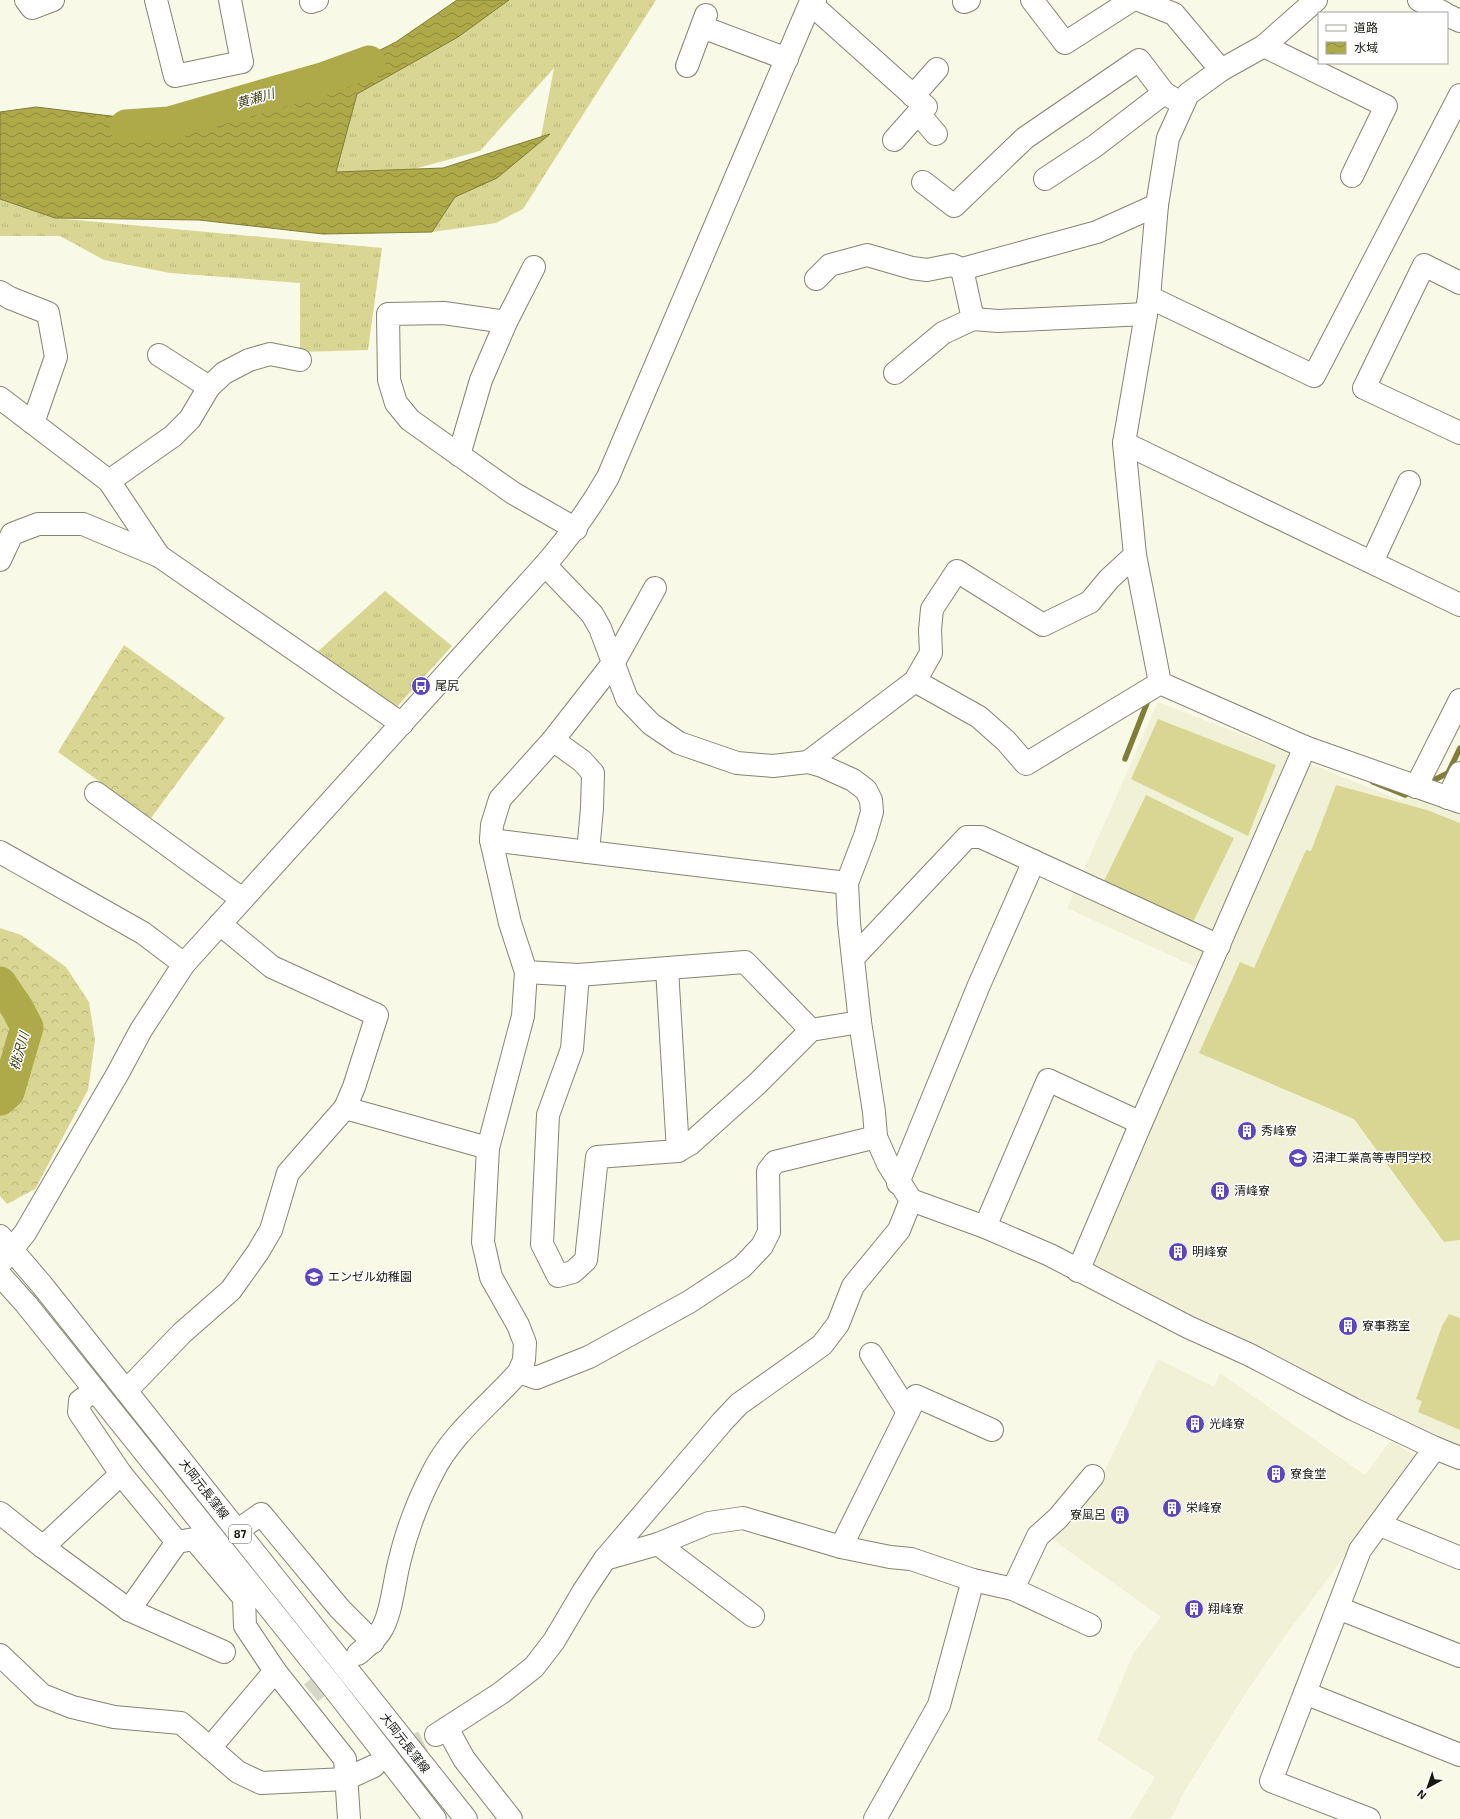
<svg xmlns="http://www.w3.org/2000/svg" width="1460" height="1819" font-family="'Exo 2','Noto Sans JP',sans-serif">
  <defs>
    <pattern id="grass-tufts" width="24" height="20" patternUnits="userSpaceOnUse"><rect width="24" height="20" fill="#d9d694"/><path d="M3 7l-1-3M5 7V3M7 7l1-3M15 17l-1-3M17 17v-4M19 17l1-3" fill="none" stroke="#bab77f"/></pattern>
    <pattern id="forest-crowns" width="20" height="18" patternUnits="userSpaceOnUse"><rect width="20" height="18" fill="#d9d694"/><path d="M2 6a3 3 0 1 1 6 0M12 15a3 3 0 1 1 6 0" fill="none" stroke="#bab77f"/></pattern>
    <pattern id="water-waves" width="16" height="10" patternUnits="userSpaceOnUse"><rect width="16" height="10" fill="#aea949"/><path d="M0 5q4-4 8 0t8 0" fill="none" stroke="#8d893b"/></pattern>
  </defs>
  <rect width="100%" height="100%" fill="#f9f9e7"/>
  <!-- built -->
  <g fill="#f1f1d7">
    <polygon points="1158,702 1289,753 1200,969 1067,908"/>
    <polygon points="1308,763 1400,800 1413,795 1460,812 1460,1449 1429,1437 1333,1386 1237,1341 1089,1267"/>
    <polygon points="1158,1359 1214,1387 1220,1373 1365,1475 1391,1440 1418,1458 1282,1640 1247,1691 1184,1792 1171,1819 1130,1819 1155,1777 1097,1740 1133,1654 1161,1617 1049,1537 1100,1481"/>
  </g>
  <!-- grass -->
  <g fill="url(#grass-tufts)">
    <polygon points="502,0 656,0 523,209 496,223 432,232 447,194 540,142 554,68 480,151 414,169 336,172 357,94"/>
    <polygon points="0,199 55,218 382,248 368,350 300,352 300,283 170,273 104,260 60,236 0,236"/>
    <polygon points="385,591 452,646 395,709 315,654"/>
  </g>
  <!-- forest -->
  <g fill="url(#forest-crowns)">
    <polygon points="124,645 225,718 151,818 58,752"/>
    <polygon points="0,928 21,935 66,967 89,1002 95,1040 88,1090 35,1189 7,1204 0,1196"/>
  </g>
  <!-- garden -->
  <g fill="#d9d694">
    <polygon points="1158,719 1276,765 1248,836 1131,779"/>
    <polygon points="1336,785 1427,810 1460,823 1460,1240 1444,1242 1354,1119 1199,1053 1240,962 1254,968 1306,850 1311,851"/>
    <polygon points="1146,795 1234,838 1191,926 1103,883"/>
    <polygon points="1449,1314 1460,1318 1460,1430 1418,1412 1422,1401 1416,1399 1442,1326"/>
  </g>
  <!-- water -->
  <polygon fill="url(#water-waves)" stroke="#807d38" points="457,0 509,0 458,37 357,94 336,172 443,168 550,134 497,178 455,197 432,232 323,234 199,220 55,218 0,199 0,112 36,107 169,123 325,78 396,42"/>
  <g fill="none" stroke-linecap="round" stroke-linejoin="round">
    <!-- stream -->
    <g stroke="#807d38" stroke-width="5.5">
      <polyline points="1125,759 1149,698"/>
      <polyline points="1373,782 1405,795 1413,791"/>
      <polyline points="1428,783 1448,773 1460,748"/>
    </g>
    <!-- river -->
    <g stroke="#aea949" stroke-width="33">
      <polyline points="126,126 169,123 325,78 369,62"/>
      <polyline points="0,983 17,1008 27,1027 8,1092 0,1099"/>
    </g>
    <!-- minor-tunnel -->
    <g stroke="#d7d7c7" stroke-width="22" stroke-dasharray="22 11" stroke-linecap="butt">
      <polyline points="311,1693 342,1667"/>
      <polyline points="374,1766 436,1735"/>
    </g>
    <defs>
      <g id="minor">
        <polyline points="26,0 32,8 53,0"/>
        <polyline points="156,0 175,76 242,62 230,0"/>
        <polyline points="1032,0 1065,43 1132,0"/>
        <polyline points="1139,0 1174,14 1221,70"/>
        <polyline points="1316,0 1264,46 1221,70 1188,94 1168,138 1157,205 1149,297 1124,443 1135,555 1160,683 1305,747 1460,802"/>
        <polyline points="1419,0 1444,13"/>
        <polyline points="311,2 317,0"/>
        <polyline points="964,2 969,0"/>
        <polyline points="811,4 926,107 918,113 936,134"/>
        <polyline points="1447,15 1460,21"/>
        <polyline points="702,27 787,59"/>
        <polyline points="1264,46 1386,106 1352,176"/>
        <polyline points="687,66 706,15"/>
        <polyline points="913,96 937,69"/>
        <polyline points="894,140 918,113"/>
        <polyline points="1045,179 1095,146 1164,93 1176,100"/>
        <polyline points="923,182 954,206 1025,138 1139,60 1164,93"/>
        <polyline points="816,279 830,265 867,255 912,268 927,270 952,265 962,269 1097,232 1157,205"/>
        <polyline points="1460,283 1424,265 1364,388 1460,433"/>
        <polyline points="0,292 10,298 48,313 56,357 33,423"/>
        <polyline points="1149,297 1314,376 1460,95"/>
        <polyline points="973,319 998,321 1146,314"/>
        <polyline points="506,322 444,313 388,314 389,380 396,403 410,420 513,493 576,529"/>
        <polyline points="159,355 209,387"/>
        <polyline points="895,373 943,333 973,319 962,269"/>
        <polyline points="0,398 109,481 159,556"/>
        <polyline points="1124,443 1460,605"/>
        <polyline points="459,455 481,380 506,322 534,267"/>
        <polyline points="109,481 173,436 190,419 209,387 224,373 249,360 270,354 300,360"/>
        <polyline points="0,560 12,534 38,524 83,524 159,556 402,724"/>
        <polyline points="1372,562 1409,482"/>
        <polyline points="545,565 592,614 600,628 627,699 651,724 679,743 737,763 773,766 808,762 822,766 853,780 866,790 871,800 872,812 865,836 847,883 849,923 860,1022 874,1112 876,1137 888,1164 911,1200 985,1227 1050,1255 1188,1327 1250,1355 1353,1409 1435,1448 1460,1458"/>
        <polyline points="915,681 979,717 1006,741 1026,764 1160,683"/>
        <polyline points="553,740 582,761 593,773 592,808 588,852 847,883"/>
        <polyline points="808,762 915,681 931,653 930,630 932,609 957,571 1043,625 1090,602 1109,579 1135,555"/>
        <polyline points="1416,787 1460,700"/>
        <polyline points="96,793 242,899"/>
        <polyline points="1448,798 1460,773"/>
        <polyline points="491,840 588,852"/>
        <polyline points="0,852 143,933 184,964"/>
        <polyline points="853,958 967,837 981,837 1219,946"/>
        <polyline points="667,969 678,1151"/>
        <polyline points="526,972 578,975 745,962 811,1030"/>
        <polyline points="578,975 572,1049 548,1115 542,1244 558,1276 573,1272 586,1260 597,1157 678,1151 690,1144 757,1084 811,1030 860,1022"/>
        <polyline points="345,1108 488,1148"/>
        <polyline points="898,1183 979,985 1034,861"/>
        <polyline points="985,1227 1048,1080 1141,1123"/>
        <path d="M0,1264L25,1233L118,1073L141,1030L184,964L545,565C569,537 590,509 608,477L809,6L815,0"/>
        <polyline points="1078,1271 1141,1123 1305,747"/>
        <polyline points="871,1354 908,1412"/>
        <polyline points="519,1372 536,1378 589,1357 689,1302 742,1267 762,1246 769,1232 768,1171 775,1162 876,1137"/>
        <polyline points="95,1390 80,1401 79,1412 121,1474 177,1542 194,1539 244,1598 245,1626 275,1671 210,1748"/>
        <polyline points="126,1391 182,1333 231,1290 258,1252 271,1230 288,1173 345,1108 354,1087 377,1015 272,967 220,924"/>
        <polyline points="0,1513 43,1547 129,1610 224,1652"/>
        <polyline points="1380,1525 1460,1558"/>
        <polyline points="237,1531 261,1514 340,1609 373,1642"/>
        <polyline points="658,1544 753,1616"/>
        <polyline points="43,1547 121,1474"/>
        <polyline points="841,1547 916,1396 992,1430"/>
        <polyline points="605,1559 658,1544 709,1523 743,1518 841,1547 890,1557 911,1559 973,1580 1013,1589 1090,1625"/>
        <polyline points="1013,1589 1038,1536 1058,1518 1093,1476"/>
        <polyline points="1338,1608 1460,1656"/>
        <polyline points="129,1610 177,1542"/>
        <path d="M358,1654C366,1647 374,1641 380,1632C392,1615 394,1580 400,1559C407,1530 418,1501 432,1474C451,1434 490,1405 519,1372L524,1360L525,1343L518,1325L491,1277L483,1242L488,1148L523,1016L526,972L510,923L491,840L492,825L500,799L553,740L614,662L655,588"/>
        <polyline points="0,1655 42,1695 72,1707 114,1717 181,1723 238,1772 261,1783 346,1779 374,1766"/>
        <polyline points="275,1671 345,1759 349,1819"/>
        <polyline points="1305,1693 1460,1755"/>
        <polyline points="447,1728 464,1759 511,1819"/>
        <polyline points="436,1735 501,1693 534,1667 554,1641 583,1592 605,1559 722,1422 739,1404 822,1345 838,1324 853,1286 899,1230 911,1200"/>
        <polyline points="875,1819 939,1705 973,1580"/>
        <polyline points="1369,1819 1271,1781 1360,1550 1435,1448"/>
      </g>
      <g id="major">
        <polyline points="0,1236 42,1285 466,1819"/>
        <polyline points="0,1275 26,1304 332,1686 435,1819"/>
      </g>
    </defs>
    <!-- minor casing -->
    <use href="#minor" stroke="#858474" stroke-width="24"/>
    <!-- major casing -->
    <use href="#major" stroke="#858474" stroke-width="24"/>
    <!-- minor -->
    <use href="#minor" stroke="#fff" stroke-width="22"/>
    <!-- major -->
    <use href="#major" stroke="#fff" stroke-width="22"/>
  </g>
  <!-- icons -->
  <defs>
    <symbol id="bus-disc" viewBox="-11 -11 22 22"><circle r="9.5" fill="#5c46be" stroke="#fff"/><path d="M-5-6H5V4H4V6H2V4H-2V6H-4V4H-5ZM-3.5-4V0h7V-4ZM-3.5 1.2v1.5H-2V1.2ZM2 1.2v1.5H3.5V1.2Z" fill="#fff"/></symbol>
    <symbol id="building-disc" viewBox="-11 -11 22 22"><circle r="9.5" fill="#5c46be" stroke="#fff"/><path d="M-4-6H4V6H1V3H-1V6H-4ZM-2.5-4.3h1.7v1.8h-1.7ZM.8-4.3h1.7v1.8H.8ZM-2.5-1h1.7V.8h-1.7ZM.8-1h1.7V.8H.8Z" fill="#fff"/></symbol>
    <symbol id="school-disc" viewBox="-11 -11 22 22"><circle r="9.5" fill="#5c46be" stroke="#fff"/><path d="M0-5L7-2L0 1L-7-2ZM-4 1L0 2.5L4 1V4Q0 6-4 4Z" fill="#fff"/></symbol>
  </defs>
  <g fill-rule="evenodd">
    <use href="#bus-disc" x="410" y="675" width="22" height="22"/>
    <use href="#building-disc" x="1236" y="1120" width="22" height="22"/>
    <use href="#school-disc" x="1287" y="1147" width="22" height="22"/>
    <use href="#building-disc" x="1209" y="1180" width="22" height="22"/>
    <use href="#building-disc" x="1167" y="1241" width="22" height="22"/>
    <use href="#school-disc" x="303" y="1266" width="22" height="22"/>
    <use href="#building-disc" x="1337" y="1315" width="22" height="22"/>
    <use href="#building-disc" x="1184" y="1413" width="22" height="22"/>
    <use href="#building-disc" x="1265" y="1463" width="22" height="22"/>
    <use href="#building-disc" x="1161" y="1497" width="22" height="22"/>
    <use href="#building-disc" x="1109" y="1504" width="22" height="22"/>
    <use href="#building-disc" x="1183" y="1598" width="22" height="22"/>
  </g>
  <g text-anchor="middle" stroke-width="3" stroke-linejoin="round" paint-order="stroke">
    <!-- shield labels -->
    <rect fill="#fff" stroke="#5c5c58" stroke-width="1" x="229" y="1525" width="22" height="18" rx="3"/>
    <g font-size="11" font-weight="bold" fill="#161610">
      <text x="240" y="1538">87</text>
    </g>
    <!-- poi labels -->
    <g font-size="12" fill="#161610" stroke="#fff" text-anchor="start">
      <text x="435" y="690">尾尻</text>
      <text x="1261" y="1135">秀峰寮</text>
      <text x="1312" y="1162">沼津工業高等専門学校</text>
      <text x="1234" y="1195">清峰寮</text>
      <text x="1192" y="1256">明峰寮</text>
      <text x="328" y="1281">エンゼル幼稚園</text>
      <text x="1362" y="1330">寮事務室</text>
      <text x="1209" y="1428">光峰寮</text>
      <text x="1290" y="1478">寮食堂</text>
      <text x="1186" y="1512">栄峰寮</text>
      <text x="1106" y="1519" text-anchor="end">寮風呂</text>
      <text x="1208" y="1613">翔峰寮</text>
    </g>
    <!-- street labels -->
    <g font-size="12" fill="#161610" stroke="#fff">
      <text transform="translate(204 1489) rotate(52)" y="4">大岡元長窪線</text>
      <text transform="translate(405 1743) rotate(52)" y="4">大岡元長窪線</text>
    </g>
    <!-- water labels -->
    <g font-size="13" font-style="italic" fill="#3f3d14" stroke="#fff">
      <text transform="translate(255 98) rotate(-16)" y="5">黄瀬川</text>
      <text transform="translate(19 1051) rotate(-74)" y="5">桃沢川</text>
    </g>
  </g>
  <!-- legend -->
  <rect x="1318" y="12" width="130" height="52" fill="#ffffff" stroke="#a2a29f"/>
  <rect x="1326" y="25" width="20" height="6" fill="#ffffff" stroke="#a2a29f"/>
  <text x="1354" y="32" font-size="12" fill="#161610">道路</text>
  <rect x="1326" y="42" width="20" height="12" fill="url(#water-waves)" stroke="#a2a29f"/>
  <text x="1354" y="52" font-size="12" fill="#161610">水域</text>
  <!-- north arrow -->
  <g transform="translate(1428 1787) rotate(220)" stroke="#ffffff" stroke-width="3" paint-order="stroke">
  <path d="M0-3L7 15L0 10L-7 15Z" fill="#161610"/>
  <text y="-6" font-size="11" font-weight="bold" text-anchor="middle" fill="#161610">N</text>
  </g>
</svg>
